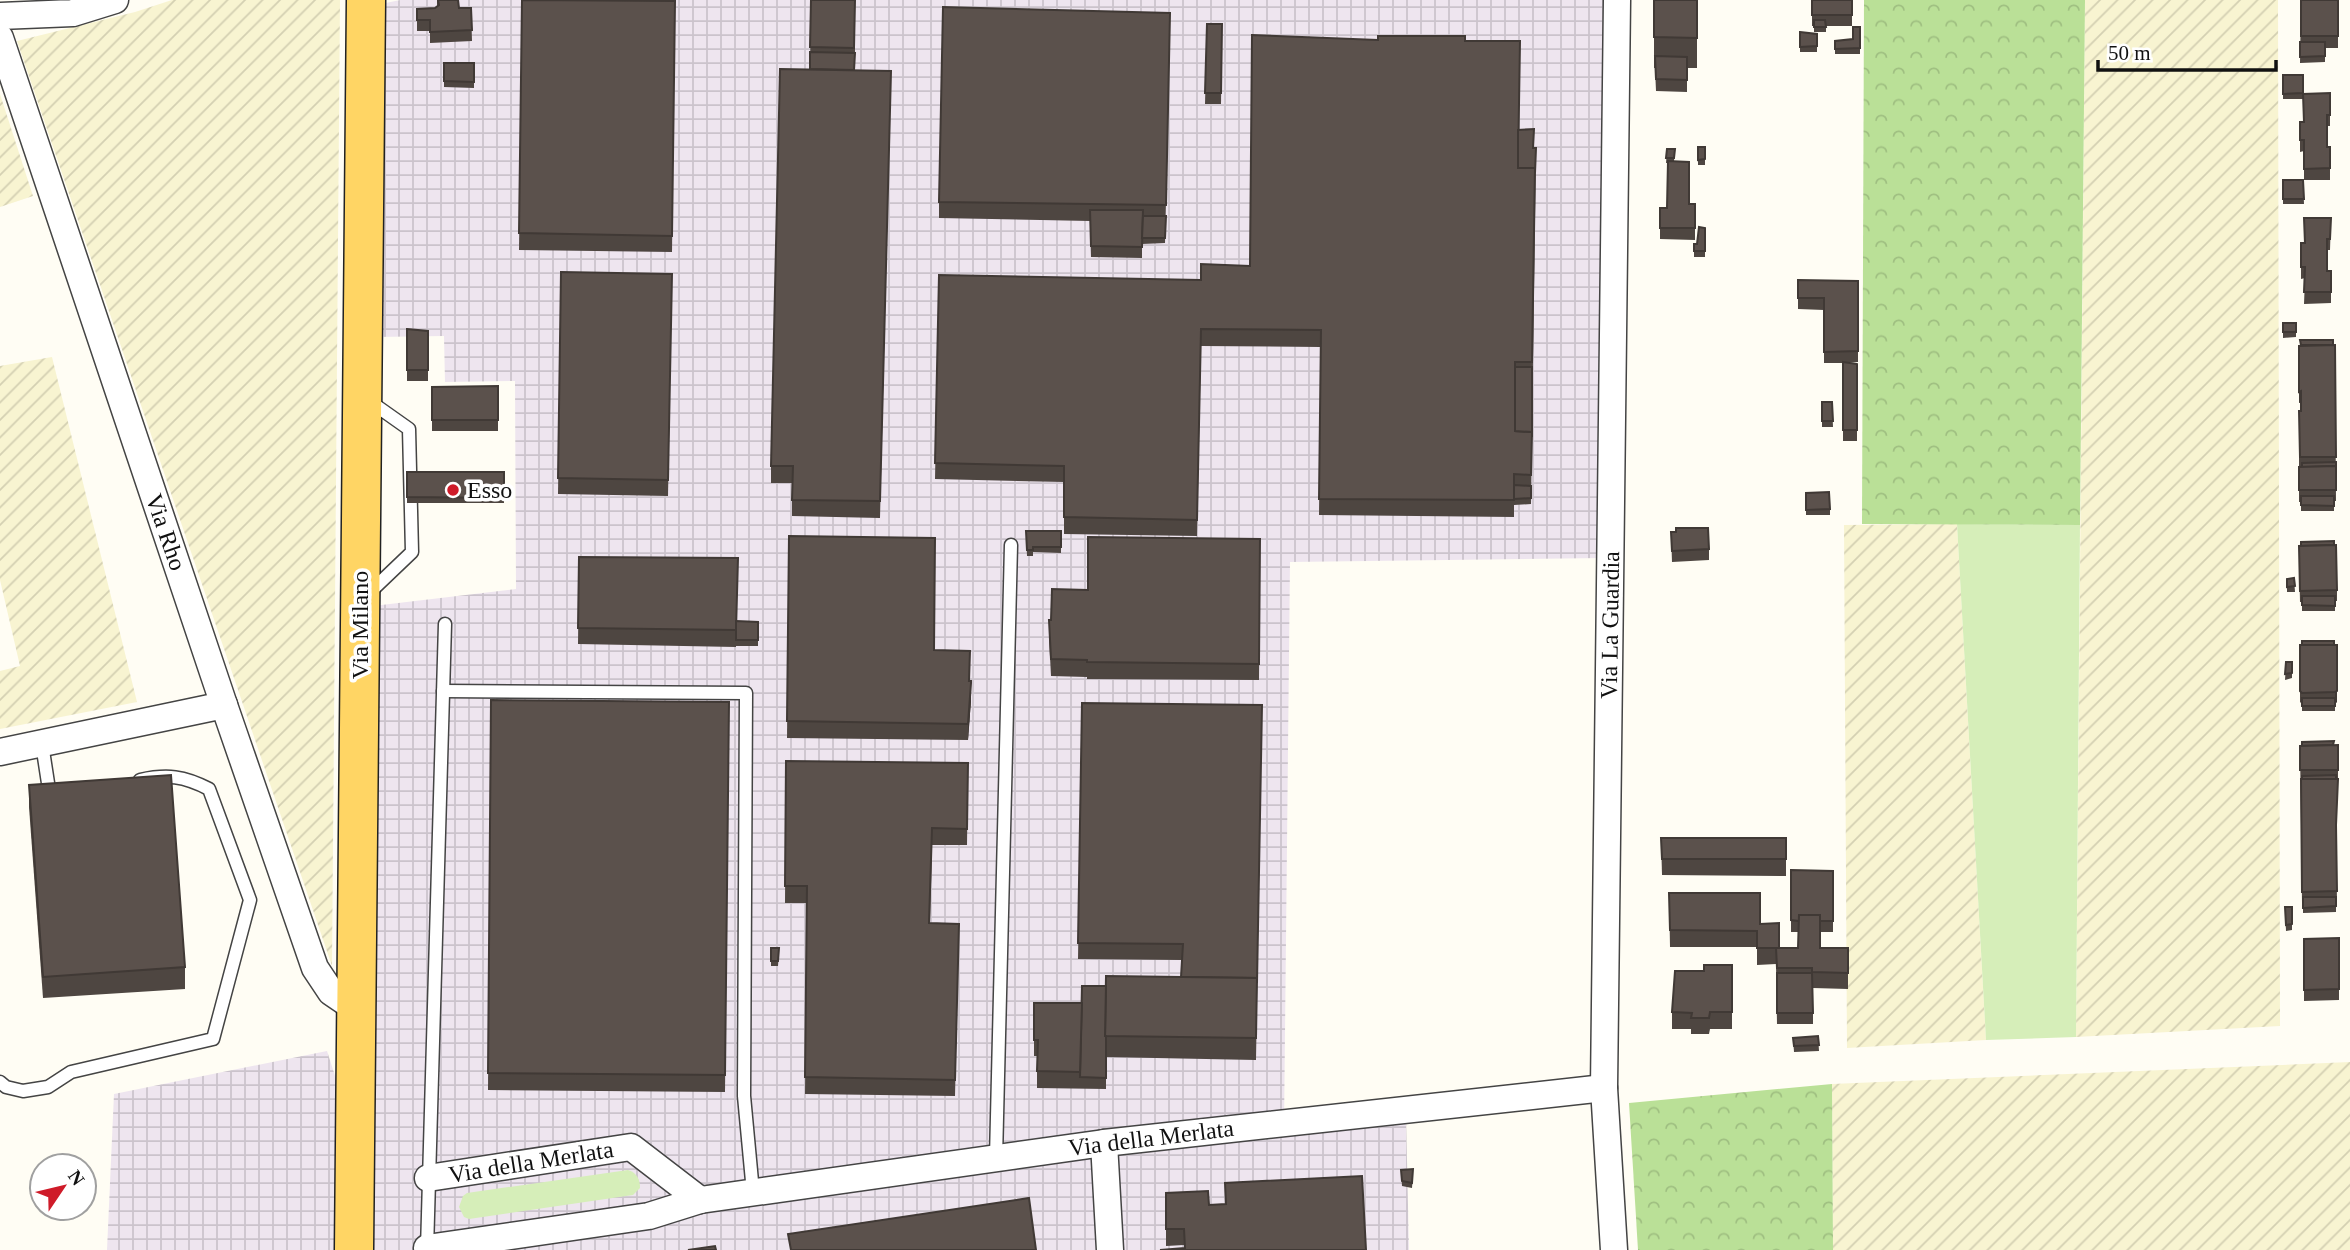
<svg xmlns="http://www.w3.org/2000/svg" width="2350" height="1250" font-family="Georgia,serif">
  <defs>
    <pattern id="industrial-grid" width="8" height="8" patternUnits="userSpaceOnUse" patternTransform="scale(1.75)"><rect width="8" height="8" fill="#eee5ef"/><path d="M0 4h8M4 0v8" fill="none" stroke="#cbc3cc"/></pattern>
    <pattern id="farmland-furrows" width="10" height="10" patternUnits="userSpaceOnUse" patternTransform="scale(1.75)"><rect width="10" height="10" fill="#f8f4d1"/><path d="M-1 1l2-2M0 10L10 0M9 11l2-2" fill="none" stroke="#d4d0b2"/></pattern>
    <pattern id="forest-crowns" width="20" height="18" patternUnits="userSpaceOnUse" patternTransform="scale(1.75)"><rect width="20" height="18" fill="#bae097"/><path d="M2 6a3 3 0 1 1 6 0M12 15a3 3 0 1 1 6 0" fill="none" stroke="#9fbf81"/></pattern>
  </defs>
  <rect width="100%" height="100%" fill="#fffdf4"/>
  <!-- industrial -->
  <g fill="url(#industrial-grid)">
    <polygon points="400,0 1608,0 1603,558 1290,562 1284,1128 1406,1115 1409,1250 368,1250 373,606 516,589 515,381 445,382 444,336 376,337 381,4"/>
    <polygon points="327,1051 338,1085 339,1250 107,1250 114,1094"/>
  </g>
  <!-- farmland -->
  <g fill="url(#farmland-furrows)">
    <polygon points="172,0 340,0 332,966 17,41 135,12"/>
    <polygon points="2085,0 2278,0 2280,1026 2076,1037"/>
    <polygon points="0,94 33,196 0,207"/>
    <polygon points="52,357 137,702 0,729 0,671 20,666 0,580 0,366"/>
    <polygon points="1957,524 1986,1040 1847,1048 1844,525"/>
    <polygon points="2350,1062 2350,1250 1833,1250 1832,1084"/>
  </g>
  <!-- grass -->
  <g fill="#d6eeb9">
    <polygon points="1957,524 2080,525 2076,1037 1986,1040"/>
    <path d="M628,1170C637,1173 640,1179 640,1188L633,1195L469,1219L464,1217L459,1207L463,1196L467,1193Z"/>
  </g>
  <!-- forest -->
  <g fill="url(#forest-crowns)">
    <polygon points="1864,0 2085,0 2080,525 1862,524"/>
    <polygon points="1832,1084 1833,1250 1638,1250 1629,1103"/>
  </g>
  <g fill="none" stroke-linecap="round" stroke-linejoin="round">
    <defs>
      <g id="lane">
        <polyline points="368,594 412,552 409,429 368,400"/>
        <polyline points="443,691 746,693 744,1096 753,1192"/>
        <polyline points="42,744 50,796"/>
        <path d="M0,1082L6,1087L23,1091L48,1087L71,1072L213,1039L250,900L209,789C184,776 167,774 140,780"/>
        <polyline points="996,1158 1011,545"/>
        <polyline points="427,1250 445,624"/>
      </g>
      <g id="street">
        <polyline points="0,16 73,13 115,0"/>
        <polyline points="0,38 224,705 315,968 331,992 356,1009"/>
        <polyline points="0,752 224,705"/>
        <polyline points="1104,1143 1110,1250"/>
        <polyline points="428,1178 631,1147 700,1200"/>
        <polyline points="427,1248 649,1216 700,1200 1104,1143 1604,1088"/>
        <polyline points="1614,1250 1604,1088 1617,0"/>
      </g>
      <polyline id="primary" points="354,1250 366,0"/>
    </defs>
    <!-- lane casing -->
    <use href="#lane" stroke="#444" stroke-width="15"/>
    <!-- street casing -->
    <use href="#street" stroke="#444" stroke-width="29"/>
    <!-- primary casing -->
    <use href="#primary" stroke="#222" stroke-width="41"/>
    <!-- lane -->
    <use href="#lane" stroke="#fff" stroke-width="12"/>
    <!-- street -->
    <use href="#street" stroke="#fff" stroke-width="26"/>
    <!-- primary -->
    <use href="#primary" stroke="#ffd564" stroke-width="38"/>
  </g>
  <!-- wall -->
  <g fill="#4e4641">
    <polygon points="437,0 458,0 459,8 471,8 472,41 430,43 430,31 417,31 417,9 435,8 437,6"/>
    <polygon points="522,0 675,1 672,252 519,250"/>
    <polygon points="811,0 855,0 855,70 891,71 880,518 792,516 792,483 771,483 771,466 810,69"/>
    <polygon points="1654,0 1697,0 1697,68 1687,68 1687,92 1656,91 1655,68 1654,68"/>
    <polygon points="1812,0 1852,0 1852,26 1826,26 1826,32 1814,32 1814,26 1812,26"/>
    <polygon points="2301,0 2338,0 2338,48 2325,48 2325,62 2300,63"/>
    <polygon points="1207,24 1222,24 1221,104 1205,104"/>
    <polygon points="1860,27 1860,54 1835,54 1835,41 1853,39"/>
    <polygon points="1170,30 1165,243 1142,244 1142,238 1142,258 1091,257 1090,221 939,218 939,202"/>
    <polygon points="1800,32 1817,34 1817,52 1800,52"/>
    <polygon points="1378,40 1465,41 1519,130 1534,148 1536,148 1531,504 1514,505 1514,491 1514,517 1319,515 1321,347 1201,346 1197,536 1064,534 1064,482 935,479 939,275 1201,280 1250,266"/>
    <polygon points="444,63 474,63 474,88 444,87"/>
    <polygon points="2283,75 2303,94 2330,93 2330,126 2327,126 2327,147 2330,147 2330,180 2304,180 2304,151 2300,152 2300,122 2304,122 2303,99 2283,99"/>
    <rect x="1698" y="147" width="7" height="18"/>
    <polygon points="1667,149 1675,149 1674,161 1689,204 1695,204 1695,240 1660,239 1660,208 1667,208 1668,163 1666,163"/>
    <polygon points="2283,180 2303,180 2304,204 2283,204"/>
    <polygon points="2331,218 2330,250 2327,250 2327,271 2331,271 2331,303 2304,304 2305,278 2301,279 2301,254 2304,243"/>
    <polygon points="1705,228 1705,257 1694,257 1694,244 1697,244"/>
    <polygon points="561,272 672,274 668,496 558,494"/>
    <polygon points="1798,280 1858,281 1858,362 1848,363 1857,364 1857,441 1843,441 1843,363 1824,363 1824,310 1798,309"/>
    <polygon points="2283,323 2296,323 2296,337 2283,338"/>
    <polygon points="407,329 428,331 428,381 407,381"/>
    <polygon points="2333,345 2335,345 2336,501 2334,501 2334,511 2301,511 2301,502 2299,502 2299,422 2301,402 2299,403 2299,357"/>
    <polygon points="498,386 498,431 432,431 432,387"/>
    <polygon points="1822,402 1832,402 1833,427 1822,427"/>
    <rect x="407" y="472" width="97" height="31"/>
    <polygon points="1806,493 1830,509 1830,515 1806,515"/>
    <polygon points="1026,531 1061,531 1061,553 1033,552 1033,556 1027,556"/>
    <polygon points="1671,532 1709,549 1709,560 1672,562"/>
    <polygon points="789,536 934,650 970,681 971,700 968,740 787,738"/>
    <polygon points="1260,539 1259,680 1087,679 1087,677 1051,676 1049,637 1051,620 1088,590"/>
    <polygon points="579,557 737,621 758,622 758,646 736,646 736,647 578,644"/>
    <polygon points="2299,557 2337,590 2337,601 2335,601 2335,611 2302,611 2302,602 2300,602"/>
    <polygon points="2294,578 2295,592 2287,592 2287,579"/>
    <polygon points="2334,645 2337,645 2337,702 2335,703 2335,711 2302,711 2302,704 2300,702 2300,691"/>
    <polygon points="2286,662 2292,662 2292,678 2285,680"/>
    <polygon points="491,700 729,702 725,1092 488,1090"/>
    <polygon points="1082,703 1262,705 1256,1060 1106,1057 1106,1089 1037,1088 1037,1056 1034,1056 1034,1003 1082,1003 1106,986 1181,977 1182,960 1078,959"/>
    <polygon points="2338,745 2338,781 2336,832 2337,902 2336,902 2336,912 2303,913 2303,903 2302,903 2300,746"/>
    <polygon points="786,761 968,763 967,845 932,845 930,923 959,924 955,1096 805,1094 807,903 785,903"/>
    <polygon points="29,785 185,967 185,989 43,998 29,807"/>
    <polygon points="1661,838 1786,838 1786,876 1662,875"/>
    <polygon points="1791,870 1833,871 1833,932 1820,932 1820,948 1848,948 1848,989 1813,988 1813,1024 1777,1024 1776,964 1757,965 1757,947 1670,947 1669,893 1760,924 1779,948 1798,948 1799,932 1791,932"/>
    <polygon points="2285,907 2292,907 2292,930 2286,931"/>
    <polygon points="2339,938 2339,1000 2304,1001 2304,939"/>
    <polygon points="771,948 779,948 778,966 771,966"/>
    <polygon points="1732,965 1732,1029 1710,1029 1709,1034 1691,1034 1691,1029 1672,1029 1672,1012 1704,971"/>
    <polygon points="1818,1036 1819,1051 1794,1052 1793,1038"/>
    <polygon points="1413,1169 1412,1188 1402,1186 1401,1170"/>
    <polygon points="1362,1176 1185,1248 1184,1245 1166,1246 1166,1193 1209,1205 1225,1204 1225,1183"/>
  </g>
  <!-- shaded-wall -->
  <g fill="#403935">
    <polygon points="2301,391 2301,402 2299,403 2299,392"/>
    <polygon points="971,683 971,700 968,740 968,724"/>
    <polygon points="2337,691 2337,702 2335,704 2335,692"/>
  </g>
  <!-- building -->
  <g fill="#5b514c" stroke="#403935" stroke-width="2">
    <polygon points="438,0 458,0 459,8 471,8 472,30 430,32 430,20 417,20 417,9 435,8 439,5"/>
    <polygon points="522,0 675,1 672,236 519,233"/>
    <polygon points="811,0 855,0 854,48 810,47"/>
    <polygon points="1654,0 1697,0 1697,38 1654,37"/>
    <rect x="1812" y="0" width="40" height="15"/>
    <rect x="2301" y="0" width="37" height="36"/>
    <polygon points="943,7 1170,13 1166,205 939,202"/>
    <polygon points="1814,20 1825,20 1826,27 1814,27"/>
    <polygon points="1207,24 1222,24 1221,93 1205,93"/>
    <polygon points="1853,27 1860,27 1860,48 1835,49 1835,41 1853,39"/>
    <polygon points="1800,32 1817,34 1817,46 1800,47"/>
    <polygon points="1252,35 1378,40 1378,36 1465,36 1465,41 1520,41 1518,168 1535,168 1532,362 1515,362 1515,431 1532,432 1531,475 1514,474 1514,500 1319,499 1321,330 1201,329 1197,520 1064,517 1064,466 935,463 939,275 1201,280 1201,264 1250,266"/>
    <polygon points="2300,42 2325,42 2325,56 2300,57"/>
    <polygon points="810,52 855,53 854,70 810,69"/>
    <polygon points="1655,56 1687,57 1687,80 1656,79"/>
    <polygon points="444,63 474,63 474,82 444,81"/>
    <polygon points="780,69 891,71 880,501 792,500 793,466 771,466"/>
    <polygon points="2283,75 2303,75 2303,93 2283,94"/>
    <polygon points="2330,93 2330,115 2327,115 2327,147 2330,147 2330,168 2304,169 2304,140 2300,140 2300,122 2304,122 2303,94"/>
    <polygon points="1534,129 1533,148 1536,148 1535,173 1535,168 1518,168 1518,130"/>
    <polygon points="1698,147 1705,147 1705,159 1698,160"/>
    <polygon points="1667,149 1675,149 1674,158 1666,158"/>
    <polygon points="1668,161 1689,162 1689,204 1695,204 1695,228 1660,228 1660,208 1667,208"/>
    <polygon points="2283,180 2303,180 2304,199 2283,199"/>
    <polygon points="1090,210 1143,210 1142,247 1091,246"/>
    <polygon points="1143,216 1166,216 1165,238 1142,238"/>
    <polygon points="2304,218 2331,218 2330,239 2327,239 2327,271 2331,271 2331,292 2304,292 2305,267 2301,267 2301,243 2305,243"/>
    <polygon points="1699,227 1705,228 1705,251 1694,251 1694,244 1697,244"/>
    <polygon points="561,272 672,274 668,480 558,478"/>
    <polygon points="1798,280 1858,281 1858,351 1824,352 1824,298 1798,298"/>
    <rect x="2283" y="323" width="13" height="9"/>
    <polygon points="407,329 428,331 428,370 407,370"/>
    <polygon points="2300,340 2333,340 2333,345 2301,345"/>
    <polygon points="2335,345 2336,457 2300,457 2299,411 2301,411 2301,391 2299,392 2299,346"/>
    <polygon points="1843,362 1857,364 1857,430 1843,430"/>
    <polygon points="1515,367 1532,367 1532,437 1532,432 1515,431"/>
    <polygon points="498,386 498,420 432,420 432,387"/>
    <polygon points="1822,402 1832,402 1833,421 1822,421"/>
    <polygon points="2336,462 2336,466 2302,467 2302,463"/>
    <polygon points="2336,466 2336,490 2299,490 2299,467"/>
    <polygon points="407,472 504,472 504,498 407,497"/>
    <polygon points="1514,485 1531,486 1531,498 1514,499"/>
    <polygon points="1829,492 1830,509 1806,510 1806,493"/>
    <polygon points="2301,496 2334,496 2334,506 2301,505"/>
    <polygon points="1676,528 1708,528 1709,549 1672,551 1671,532 1676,532"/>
    <polygon points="1026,531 1061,531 1061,547 1033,547 1033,550 1027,550"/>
    <polygon points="789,536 935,538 934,650 970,651 969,681 971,681 971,683 968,724 787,721"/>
    <polygon points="1088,537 1260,539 1259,664 1087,662 1087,660 1051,659 1049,620 1051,620 1052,589 1088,590"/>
    <polygon points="2334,541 2334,545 2301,546 2301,542"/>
    <polygon points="2336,545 2337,590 2300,591 2299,546"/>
    <polygon points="579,557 738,558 736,630 578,628"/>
    <polygon points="2294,578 2295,586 2287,587 2287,579"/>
    <polygon points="2302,596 2335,596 2335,606 2302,605"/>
    <polygon points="736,621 758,622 758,640 736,640"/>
    <rect x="2302" y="641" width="32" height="4"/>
    <polygon points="2300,645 2337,645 2337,691 2335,692 2302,693 2300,691"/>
    <polygon points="2286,662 2292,662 2292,673 2285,674"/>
    <rect x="2302" y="698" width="33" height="8"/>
    <polygon points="491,700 729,702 725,1075 488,1073"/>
    <polygon points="1082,703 1262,705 1257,983 1257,978 1181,977 1183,944 1078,943"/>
    <polygon points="2334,741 2333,745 2302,746 2302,742"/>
    <polygon points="2338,745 2338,770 2300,770 2300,746"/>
    <polygon points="786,761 968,763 967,829 932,828 929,923 959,924 955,1080 805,1077 807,886 785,886"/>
    <polygon points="171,775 185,967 43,977 29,785"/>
    <polygon points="2336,775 2336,779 2302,779 2302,776"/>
    <polygon points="2301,779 2338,779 2336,825 2337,891 2302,892"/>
    <polygon points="1661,838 1786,838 1786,859 1662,859"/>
    <polygon points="1791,870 1833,871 1833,921 1820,921 1820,915 1799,915 1799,921 1791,920"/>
    <polygon points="1669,893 1760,893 1760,924 1779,923 1779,948 1776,948 1798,948 1799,915 1820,915 1820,948 1848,948 1848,973 1812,972 1812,968 1777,968 1776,948 1757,948 1757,931 1670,930"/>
    <polygon points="2303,897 2336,897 2336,906 2303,908"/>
    <polygon points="2285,907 2292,907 2292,924 2286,925"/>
    <polygon points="2339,938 2339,989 2304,990 2304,939"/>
    <polygon points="771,948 779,948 778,961 771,961"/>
    <polygon points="1704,965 1732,965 1732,1012 1710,1012 1709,1018 1691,1018 1692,1013 1672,1012 1675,971 1704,971"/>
    <polygon points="1777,973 1812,973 1813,1013 1777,1013"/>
    <polygon points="1106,976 1257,978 1256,1038 1105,1036"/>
    <polygon points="1082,986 1106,986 1105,1036 1106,1036 1106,1078 1080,1077"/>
    <polygon points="1034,1003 1082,1003 1080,1072 1037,1071 1038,1040 1034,1040"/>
    <polygon points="1818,1036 1819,1045 1794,1046 1793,1038"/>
    <polygon points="1413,1169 1412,1183 1402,1181 1401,1170"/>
    <polygon points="1362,1176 1366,1250 1160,1250 1185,1248 1184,1229 1166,1229 1166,1193 1208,1191 1209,1205 1226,1204 1225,1183"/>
    <polygon points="1029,1198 1036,1250 791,1250 788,1234"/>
    <polygon points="715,1246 716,1250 688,1250"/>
  </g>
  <!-- markers -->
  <circle fill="#cf1b29" stroke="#fff" stroke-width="2.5" cx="453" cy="490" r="7"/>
  <g text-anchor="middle" stroke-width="7" stroke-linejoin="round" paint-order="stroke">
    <!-- poi labels -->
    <g font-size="24" fill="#111" stroke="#fff" text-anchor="start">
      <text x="467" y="498">Esso</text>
    </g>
    <!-- street labels -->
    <g font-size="24" fill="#111" stroke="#fff">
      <text transform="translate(166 532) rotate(71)" y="8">Via Rho</text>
      <text transform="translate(360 625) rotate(-90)" y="8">Via Milano</text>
      <text transform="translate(1610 625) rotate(-89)" y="8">Via La Guardia</text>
      <text transform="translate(1151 1138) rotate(-7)" y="8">Via della Merlata</text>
      <text transform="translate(531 1162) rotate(-9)" y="8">Via della Merlata</text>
    </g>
  </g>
  <!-- north arrow -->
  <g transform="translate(63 1187) rotate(55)"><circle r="33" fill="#ffffff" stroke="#a0a0a0" stroke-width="2"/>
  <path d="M0-5L12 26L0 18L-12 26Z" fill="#cf1b29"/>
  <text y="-10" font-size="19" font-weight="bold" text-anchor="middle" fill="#111111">N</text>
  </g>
  <!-- scale -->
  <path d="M2098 60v10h178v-10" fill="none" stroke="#111111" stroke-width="3.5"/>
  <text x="2108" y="60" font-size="21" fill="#111111" stroke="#ffffff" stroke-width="5" paint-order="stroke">50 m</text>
</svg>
